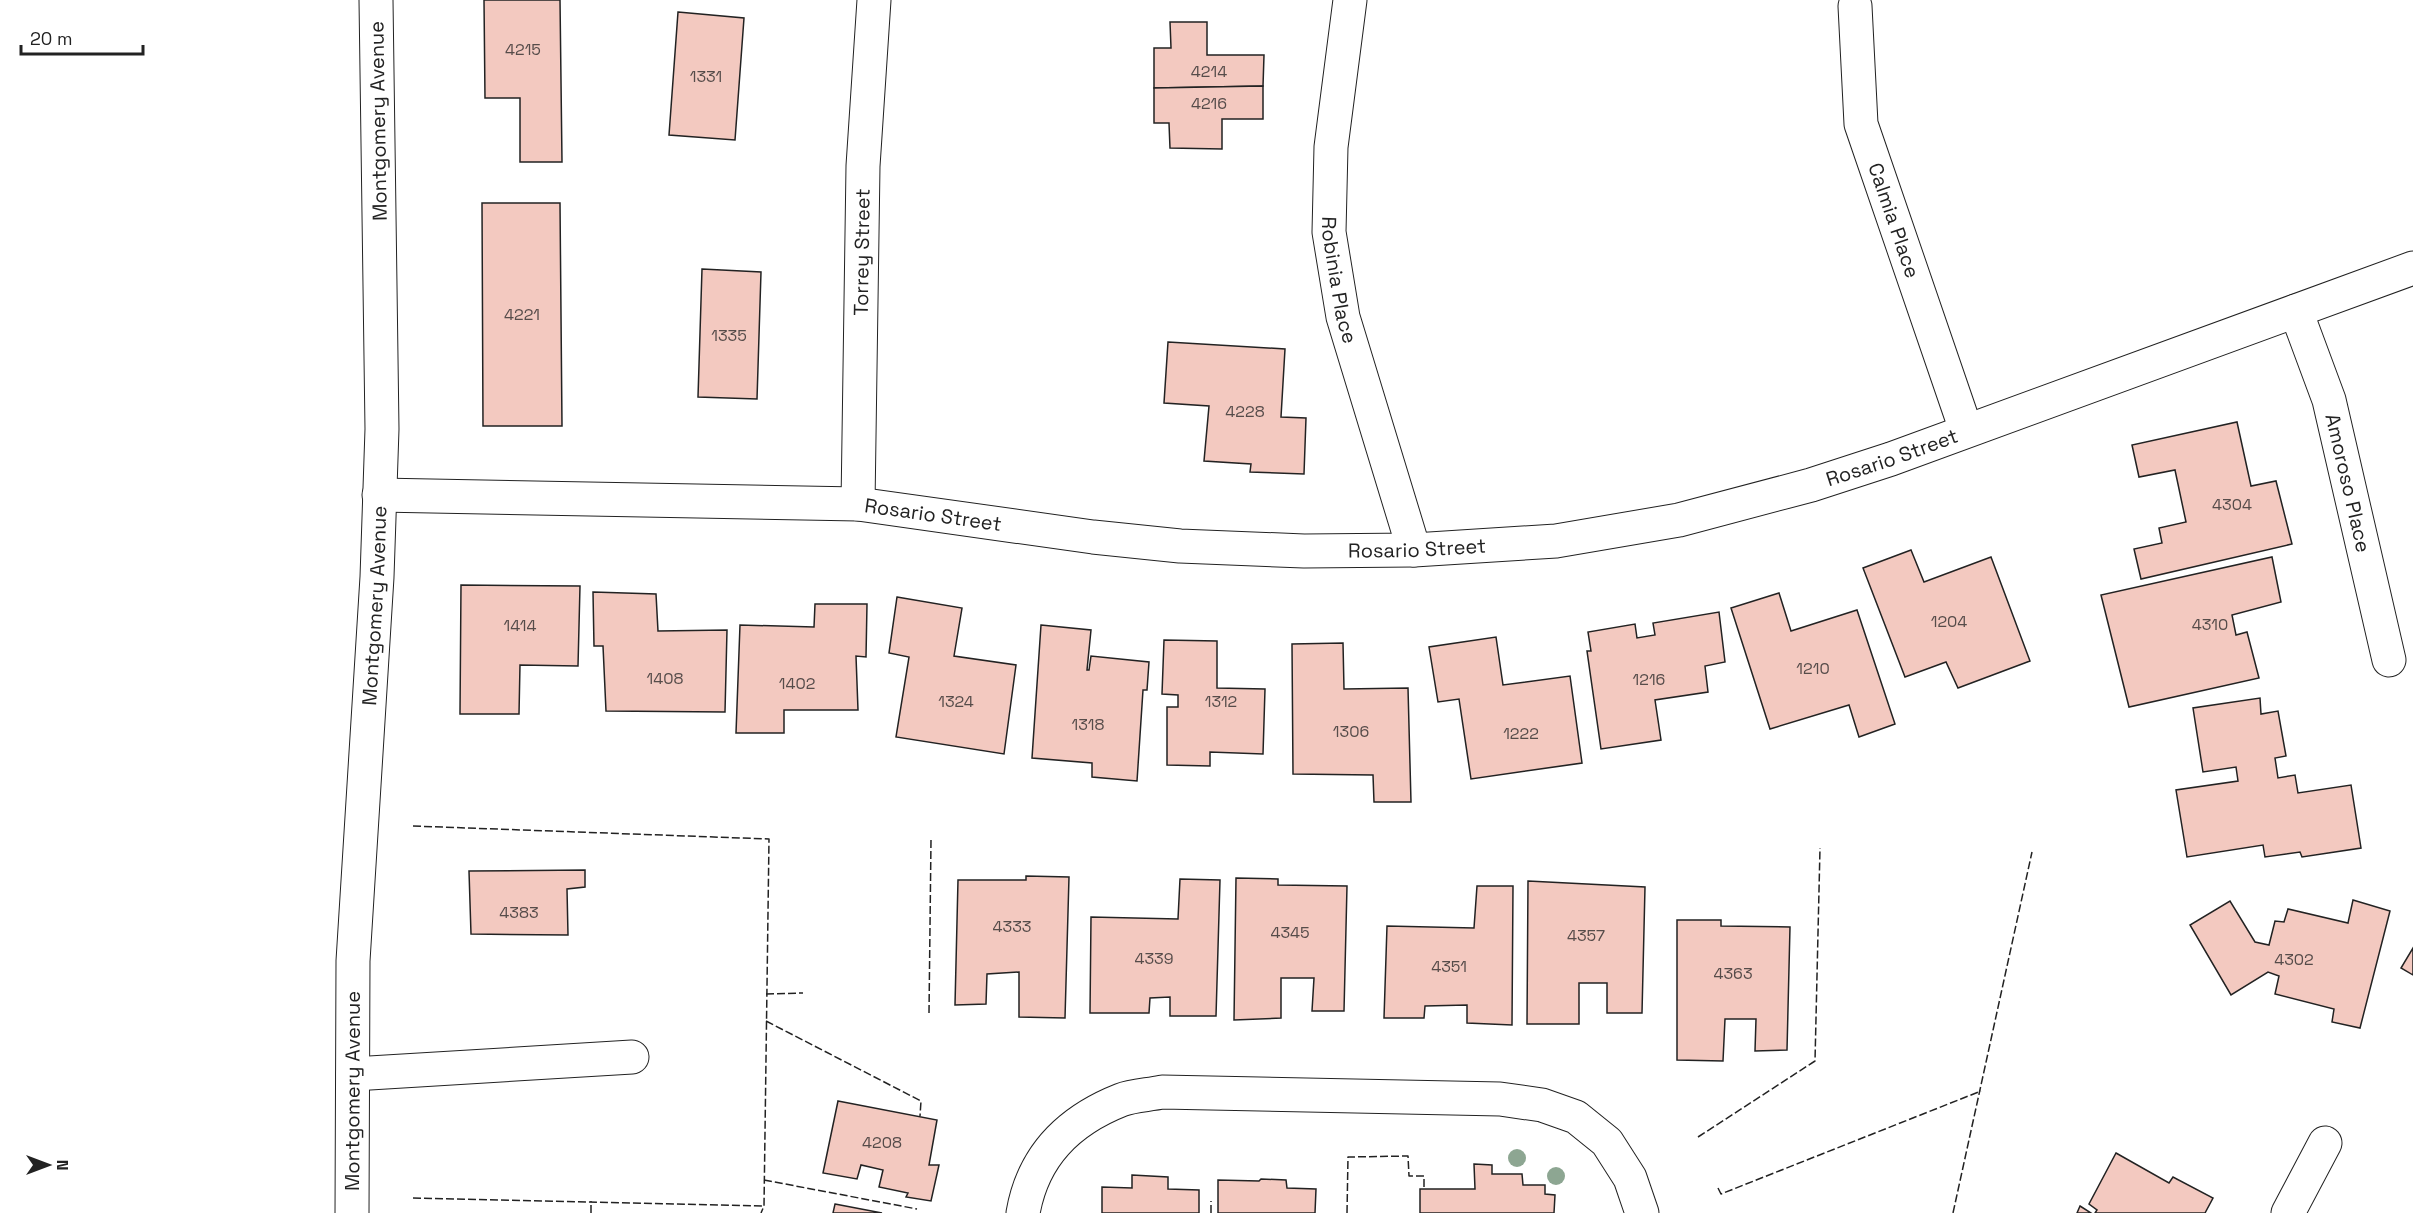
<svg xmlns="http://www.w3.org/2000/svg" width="2413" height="1213" font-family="'Space Grotesk',sans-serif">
  <rect width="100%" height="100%" fill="#fff"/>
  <!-- building -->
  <g fill="#f3c9c0" stroke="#222" stroke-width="1.5">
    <polygon points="484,0 560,0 562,162 520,162 520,98 485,98"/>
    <polygon points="678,12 744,18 735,140 669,135"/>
    <polygon points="1170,22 1207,22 1207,55 1264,55 1263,86 1154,88 1154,48 1171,48"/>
    <polygon points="1263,86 1263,119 1222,119 1222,149 1170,148 1169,123 1154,123 1154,88"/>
    <polygon points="482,203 560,203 562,426 483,426"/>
    <polygon points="702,269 761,272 757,399 698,397"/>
    <polygon points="1168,342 1285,349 1281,417 1306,418 1304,474 1250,472 1251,464 1204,461 1209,406 1164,403"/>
    <polygon points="2237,422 2251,486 2276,481 2292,544 2141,579 2134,549 2162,543 2159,528 2186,522 2175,470 2139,477 2132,445"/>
    <polygon points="1911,550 1924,582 1991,557 2030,661 1958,688 1946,662 1905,677 1863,568"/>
    <polygon points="2272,557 2281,602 2232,615 2236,635 2247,632 2259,678 2129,707 2101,595"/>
    <polygon points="461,585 580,586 578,666 520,665 519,714 460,714"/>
    <polygon points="593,592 656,594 658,631 727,630 725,712 606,711 603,646 594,646"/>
    <polygon points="1779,593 1791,631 1857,610 1895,724 1859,737 1849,705 1770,729 1731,608"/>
    <polygon points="897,597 962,608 954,656 1016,665 1004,754 896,737 909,657 889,653"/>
    <polygon points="815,604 867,604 866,657 856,656 858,710 784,710 784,733 736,733 740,625 814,627"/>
    <polygon points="1719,612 1725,662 1705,666 1708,692 1655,700 1661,740 1601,749 1587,651 1591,651 1588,632 1635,624 1637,638 1655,635 1653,623"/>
    <polygon points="1041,625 1091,630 1087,670 1089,670 1091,656 1149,662 1147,690 1143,690 1137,781 1092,777 1092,763 1032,758"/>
    <polygon points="1496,637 1503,685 1570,676 1582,763 1471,779 1459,699 1438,702 1429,647"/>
    <polygon points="1164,640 1217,641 1217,688 1265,689 1263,754 1210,752 1210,766 1167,765 1167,707 1178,707 1178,695 1162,694"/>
    <polygon points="1343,643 1344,689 1408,688 1411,802 1374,802 1373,775 1293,774 1292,644"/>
    <polygon points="2260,698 2261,714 2278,711 2286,756 2275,758 2278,778 2295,775 2298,793 2351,785 2361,848 2302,857 2300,852 2265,857 2263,845 2187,857 2176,790 2238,781 2236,767 2203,772 2193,708"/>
    <polygon points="585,870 585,887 567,889 568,935 471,934 469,871"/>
    <polygon points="1026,876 1069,877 1065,1018 1019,1017 1019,972 987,974 986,1004 955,1005 958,880 1026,880"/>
    <polygon points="1236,878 1278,879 1278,885 1347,886 1344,1011 1312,1011 1314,978 1281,978 1281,1018 1234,1020"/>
    <polygon points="1180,879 1220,880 1216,1016 1170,1016 1170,997 1150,998 1149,1013 1090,1013 1091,917 1178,919"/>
    <polygon points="1528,881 1645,887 1642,1013 1607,1013 1607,983 1579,983 1579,1024 1527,1024"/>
    <polygon points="1477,886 1513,886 1512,1025 1467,1023 1467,1005 1425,1006 1424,1018 1384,1018 1387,926 1474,928"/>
    <polygon points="2353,900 2390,911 2360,1028 2332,1022 2334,1009 2275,994 2279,976 2268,972 2231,995 2190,925 2230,901 2255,942 2269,945 2275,921 2284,922 2288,909 2348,923"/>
    <polygon points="1677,920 1721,920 1721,926 1790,927 1787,1050 1755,1051 1756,1019 1725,1019 1723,1061 1677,1060"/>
    <polygon points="2413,948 2413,975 2401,968"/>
    <polygon points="838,1101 937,1120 929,1165 939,1165 931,1201 906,1197 908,1193 879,1187 883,1170 861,1165 857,1179 823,1173"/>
    <polygon points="2116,1153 2169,1183 2173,1177 2213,1198 2205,1213 2095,1213 2097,1210 2089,1204"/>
    <polygon points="1474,1164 1492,1165 1492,1174 1522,1174 1523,1185 1545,1185 1545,1194 1555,1195 1554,1213 1420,1213 1420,1189 1475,1189"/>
    <polygon points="1132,1175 1168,1177 1168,1189 1199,1190 1199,1213 1102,1213 1102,1187 1132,1188"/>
    <polygon points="1261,1179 1286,1180 1287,1188 1316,1189 1315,1213 1218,1213 1218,1180 1259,1181"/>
    <polygon points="835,1204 882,1213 833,1213"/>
    <polygon points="2080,1206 2091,1213 2077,1213"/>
  </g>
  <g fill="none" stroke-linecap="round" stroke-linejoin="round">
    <defs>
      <g id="minor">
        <path id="s1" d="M1350,0L1331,147L1329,232L1343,317L1414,550"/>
        <path id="s2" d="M1855,6L1861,124L1966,430"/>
        <path id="s3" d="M2296,311L2329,400L2389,660"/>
        <path id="s4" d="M379,495L858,504L1093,537L1180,546L1304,551L1414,550L1556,541L1679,520L1811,485L1891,459L2413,268"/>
        <path id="s5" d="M858,504L863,166L874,0"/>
        <polyline points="353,1074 632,1057"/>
        <path id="s6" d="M352,1213L353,961L377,577L382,429L376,0"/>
        <path d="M1023,1213C1033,1156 1068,1121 1121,1100C1133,1095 1149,1095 1162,1092L1500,1099L1542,1105L1576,1117L1607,1142L1630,1178L1642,1213"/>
        <polyline points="2288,1213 2325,1143"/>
      </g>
    </defs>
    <!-- minor casing -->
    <use href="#minor" stroke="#222" stroke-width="35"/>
    <!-- minor -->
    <use href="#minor" stroke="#fff" stroke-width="33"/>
    <!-- fence -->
    <g stroke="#222" stroke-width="1.5" stroke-dasharray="8 3" stroke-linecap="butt">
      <polyline points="413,826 769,839 764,1206 761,1213"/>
      <polyline points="766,994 803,993"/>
      <polyline points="929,1013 931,840"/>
      <polyline points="766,1021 921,1101 920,1116"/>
      <polyline points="1698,1137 1815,1061 1820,848"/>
      <polyline points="764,1180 917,1209"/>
      <polyline points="1718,1188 1721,1194 1981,1091"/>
      <polyline points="413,1198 764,1206"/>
      <polyline points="591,1213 591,1201"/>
      <polyline points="1211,1213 1211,1201"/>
      <polyline points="1347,1213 1348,1157 1408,1156 1409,1176 1424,1176 1424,1189"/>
      <polyline points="1953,1213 2032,852"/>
    </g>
  </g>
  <!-- trees -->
  <g fill="#8da692">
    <circle cx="1517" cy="1158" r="9"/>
    <circle cx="1556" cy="1176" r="9"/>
  </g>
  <g text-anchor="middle" stroke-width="4.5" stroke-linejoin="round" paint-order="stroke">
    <!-- number labels -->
    <g font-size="16" fill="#564c4a">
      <text x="523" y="55">4215</text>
      <text x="1209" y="77">4214</text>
      <text x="706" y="82">1331</text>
      <text x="1209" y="109">4216</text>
      <text x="522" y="320">4221</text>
      <text x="729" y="341">1335</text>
      <text x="1245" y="417">4228</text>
      <text x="2232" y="510">4304</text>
      <text x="1949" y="627">1204</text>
      <text x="2210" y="630">4310</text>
      <text x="520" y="631">1414</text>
      <text x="1813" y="674">1210</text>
      <text x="665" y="684">1408</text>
      <text x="1649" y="685">1216</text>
      <text x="797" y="689">1402</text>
      <text x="956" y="707">1324</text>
      <text x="1221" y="707">1312</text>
      <text x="1088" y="730">1318</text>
      <text x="1351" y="737">1306</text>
      <text x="1521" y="739">1222</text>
      <text x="519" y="918">4383</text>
      <text x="1012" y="932">4333</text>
      <text x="1290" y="938">4345</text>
      <text x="1586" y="941">4357</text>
      <text x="1154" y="964">4339</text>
      <text x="2294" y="965">4302</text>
      <text x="1449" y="972">4351</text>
      <text x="1733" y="979">4363</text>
      <text x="882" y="1148">4208</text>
    </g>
    <!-- street labels -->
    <g font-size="20" fill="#222" stroke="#fff">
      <text transform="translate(378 121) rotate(-91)" y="7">Montgomery Avenue</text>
      <text dy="7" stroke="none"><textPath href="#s2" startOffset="220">Calmia Place</textPath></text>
      <text dy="7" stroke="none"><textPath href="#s5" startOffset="252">Torrey Street</textPath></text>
      <text dy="7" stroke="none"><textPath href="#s1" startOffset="282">Robinia Place</textPath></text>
      <text dy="7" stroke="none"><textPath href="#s4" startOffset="1527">Rosario Street</textPath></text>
      <text dy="7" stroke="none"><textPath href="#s3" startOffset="180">Amoroso Place</textPath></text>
      <text dy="7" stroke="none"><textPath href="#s4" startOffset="555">Rosario Street</textPath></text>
      <text dy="7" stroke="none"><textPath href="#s4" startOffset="1041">Rosario Street</textPath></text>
      <text dy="7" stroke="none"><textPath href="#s6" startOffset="608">Montgomery Avenue</textPath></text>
      <text dy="7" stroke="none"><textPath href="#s6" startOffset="122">Montgomery Avenue</textPath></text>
    </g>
  </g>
  <!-- north arrow -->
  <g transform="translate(48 1165) rotate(90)" stroke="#ffffff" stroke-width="4.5" paint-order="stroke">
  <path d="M0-4.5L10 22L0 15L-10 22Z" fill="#222222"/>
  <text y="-9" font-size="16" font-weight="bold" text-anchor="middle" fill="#222222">N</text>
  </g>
  <!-- scale -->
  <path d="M21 45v9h122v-9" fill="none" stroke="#222222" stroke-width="3"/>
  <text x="30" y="45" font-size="18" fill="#222222" stroke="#ffffff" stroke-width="4.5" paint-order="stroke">20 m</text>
</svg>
